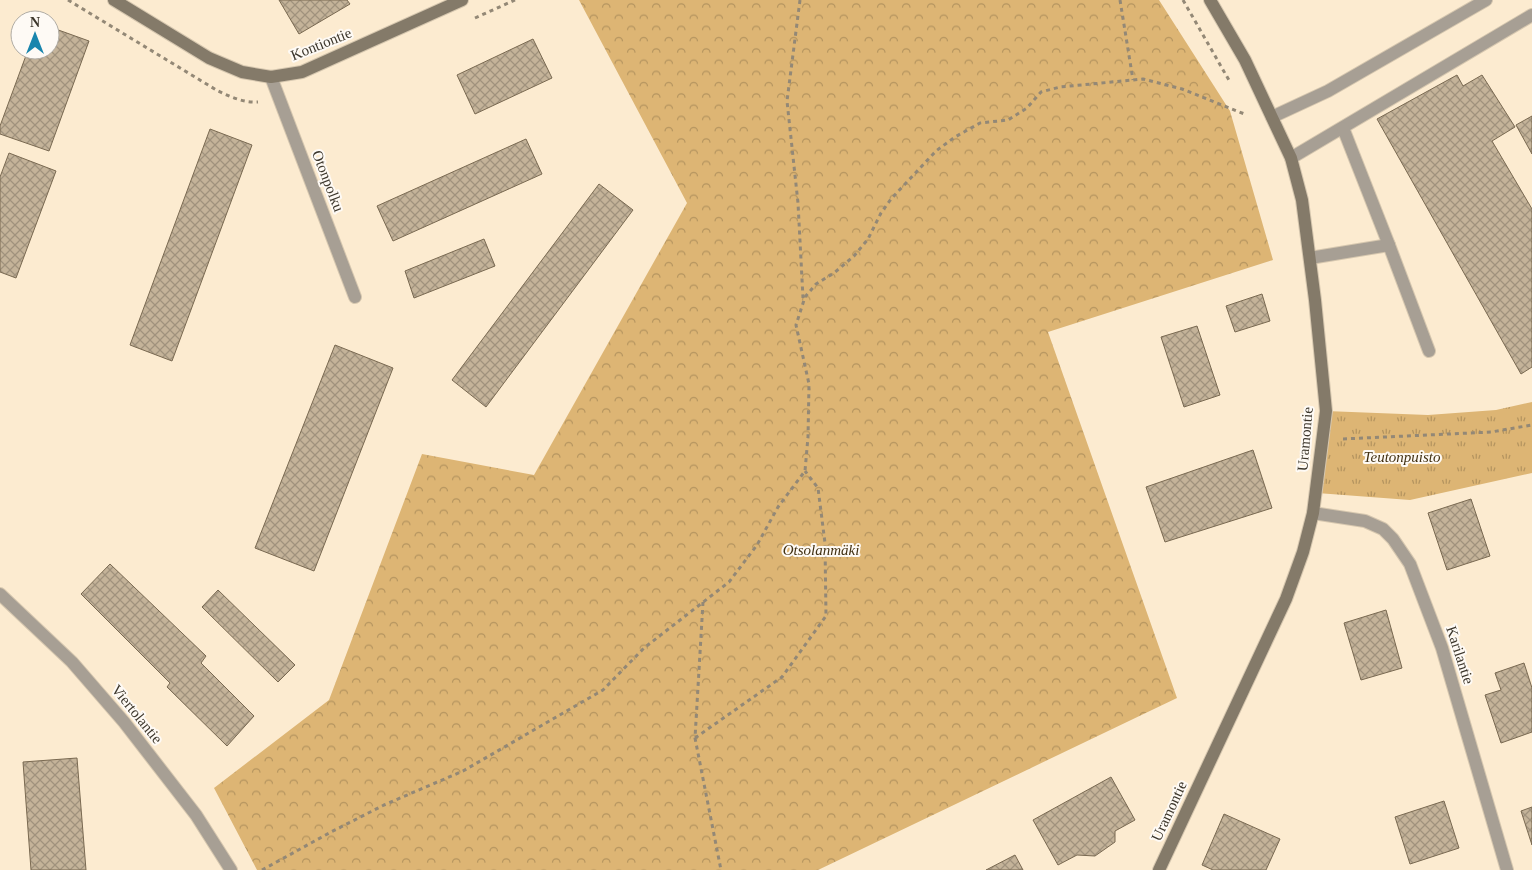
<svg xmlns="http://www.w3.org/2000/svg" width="1532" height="870" font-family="Georgia,serif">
  <defs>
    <pattern id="forest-crowns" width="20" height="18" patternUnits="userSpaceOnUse" patternTransform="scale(1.25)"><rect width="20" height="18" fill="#ddb574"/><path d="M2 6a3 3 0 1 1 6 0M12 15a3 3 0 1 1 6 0" fill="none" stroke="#b4945f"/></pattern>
    <pattern id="park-tufts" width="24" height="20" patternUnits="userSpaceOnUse" patternTransform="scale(1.25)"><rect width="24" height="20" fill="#ddb574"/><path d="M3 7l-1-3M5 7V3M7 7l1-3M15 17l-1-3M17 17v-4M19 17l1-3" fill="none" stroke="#b4945f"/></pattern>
    <pattern id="building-cross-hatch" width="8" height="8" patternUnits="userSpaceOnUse" patternTransform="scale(1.25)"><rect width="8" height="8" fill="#c4b399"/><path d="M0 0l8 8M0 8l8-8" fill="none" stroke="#a0927d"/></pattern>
  </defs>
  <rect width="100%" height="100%" fill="#fcebd0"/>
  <!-- forest -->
  <polygon fill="url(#forest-crowns)" points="579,0 1159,0 1230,111 1273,260 1048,332 1177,698 818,870 257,870 214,788 329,700 422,454 534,475 687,203"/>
  <!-- park -->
  <polygon fill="url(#park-tufts)" points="1532,402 1532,473 1410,500 1317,493 1326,411 1428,415 1496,410"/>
  <!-- building -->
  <g fill="url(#building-cross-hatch)" stroke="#796951">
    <polygon points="279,0 347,0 350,4 299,34"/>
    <polygon points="50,27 89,41 49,151 0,134 0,126 28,50 50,50"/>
    <polygon points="533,39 552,78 475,114 457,75"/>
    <polygon points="1457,75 1463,86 1482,75 1515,127 1492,141 1532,209 1532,367 1521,374 1377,119"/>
    <polygon points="1532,116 1532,154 1516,125"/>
    <polygon points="210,129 252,145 172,361 130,345"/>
    <polygon points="526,139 542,174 393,241 377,206"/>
    <polygon points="9,153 56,171 16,278 0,272 0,177"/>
    <polygon points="599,184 633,210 486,407 452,380"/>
    <polygon points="484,239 495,266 414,298 405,271"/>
    <polygon points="1262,294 1270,321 1235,332 1226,306"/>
    <polygon points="1197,326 1220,395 1184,407 1161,337"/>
    <polygon points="335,345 393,368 314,571 255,548"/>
    <polygon points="1253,450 1272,508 1165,542 1146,487"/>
    <polygon points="1471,499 1490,556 1447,570 1428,513"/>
    <polygon points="110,564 206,656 201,663 254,716 227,746 167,687 170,683 81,594"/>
    <polygon points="218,590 295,665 278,682 202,607"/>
    <polygon points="1386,610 1402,668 1361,680 1344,623"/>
    <polygon points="1524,663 1532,688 1532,732 1501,743 1485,695 1501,690 1495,673"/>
    <polygon points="77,758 86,870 31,870 23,762"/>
    <polygon points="1111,777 1135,820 1115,831 1115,842 1095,856 1077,855 1058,865 1033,820"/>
    <polygon points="1444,801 1459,848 1410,864 1395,817"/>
    <polygon points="1532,807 1532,845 1521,811"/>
    <polygon points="1224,814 1280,839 1266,870 1213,870 1202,865"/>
    <polygon points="1015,855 1023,870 986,870"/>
  </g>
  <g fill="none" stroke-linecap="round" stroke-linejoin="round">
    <defs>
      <g id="lane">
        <polyline points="1272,117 1328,91 1486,0"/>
        <polyline points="1291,158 1532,15"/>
        <polyline points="1389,245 1429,351"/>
        <polyline points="1310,258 1389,245 1343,128"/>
      </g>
      <g id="street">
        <polyline points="271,77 355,297"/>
        <polyline points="1313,513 1365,521 1383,529 1393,539 1410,564 1442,648 1507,870"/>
        <polyline points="0,594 72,662 124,722 196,815 231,870"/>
      </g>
      <g id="secondary">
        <polyline points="114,0 209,58 242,72 271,77 302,72 462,0"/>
        <polyline points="1159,870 1286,599 1303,552 1313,513 1326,411 1315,300 1302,200 1291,158 1245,60 1210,0"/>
      </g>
    </defs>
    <!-- lane casing -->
    <use href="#lane" stroke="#d6c7af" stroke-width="14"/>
    <!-- street casing -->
    <use href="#street" stroke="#d6c7af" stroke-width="14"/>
    <!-- secondary casing -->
    <use href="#secondary" stroke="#d6c7af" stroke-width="14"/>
    <!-- path -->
    <g stroke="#938876" stroke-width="3" stroke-dasharray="4 4" stroke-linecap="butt">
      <path d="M68,0L218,91C231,97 244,103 258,102"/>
      <polyline points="800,0 787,101 798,203 803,298"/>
      <polyline points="1120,0 1133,80"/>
      <polyline points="1183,0 1230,82"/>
      <polyline points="475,18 515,0"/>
      <polyline points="1343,439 1491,432 1532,425"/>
      <polyline points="703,602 695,738 721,870"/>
      <polyline points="695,738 782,677 826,616 825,543 818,488 805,471"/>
      <polyline points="262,870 331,832 384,805 463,771 603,690 644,648 729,582 757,545 778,507 805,471 808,437 809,384 796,325 805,297 816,284 834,273 854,256 868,239 881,213 891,199 936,151 955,137 980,123 1008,120 1027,108 1041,92 1060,87 1143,79 1182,89 1247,115"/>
    </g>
    <!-- lane -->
    <use href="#lane" stroke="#a79f94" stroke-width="12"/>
    <!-- street -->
    <use href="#street" stroke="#a79f94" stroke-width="12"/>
    <!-- secondary -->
    <use href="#secondary" stroke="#847a69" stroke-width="12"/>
  </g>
  <g text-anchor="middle" stroke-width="4" stroke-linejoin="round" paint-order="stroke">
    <!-- street labels -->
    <g font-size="15" fill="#3c362b" stroke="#fefaf5">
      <text transform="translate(321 44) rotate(-22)" y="5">Kontiontie</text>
      <text transform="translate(328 181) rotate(69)" y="5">Otonpolku</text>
      <text transform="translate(1305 439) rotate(-85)" y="5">Uramontie</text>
      <text transform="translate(1460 655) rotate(72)" y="5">Karilantie</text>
      <text transform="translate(137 714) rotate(51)" y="5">Viertolantie</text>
      <text transform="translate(1169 811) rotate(-65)" y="5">Uramontie</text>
    </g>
    <!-- park labels -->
    <g font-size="15" font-style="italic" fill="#423113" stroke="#fefaf5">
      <text x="1402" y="462">Teutonpuisto</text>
      <text x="821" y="555">Otsolanmäki</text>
    </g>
  </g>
  <!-- north arrow -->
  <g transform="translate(35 35)"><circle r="24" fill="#fefaf5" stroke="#b0aca4"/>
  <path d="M0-4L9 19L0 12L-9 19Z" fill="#1985ad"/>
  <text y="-8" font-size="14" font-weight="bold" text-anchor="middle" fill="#3c362b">N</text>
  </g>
</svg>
